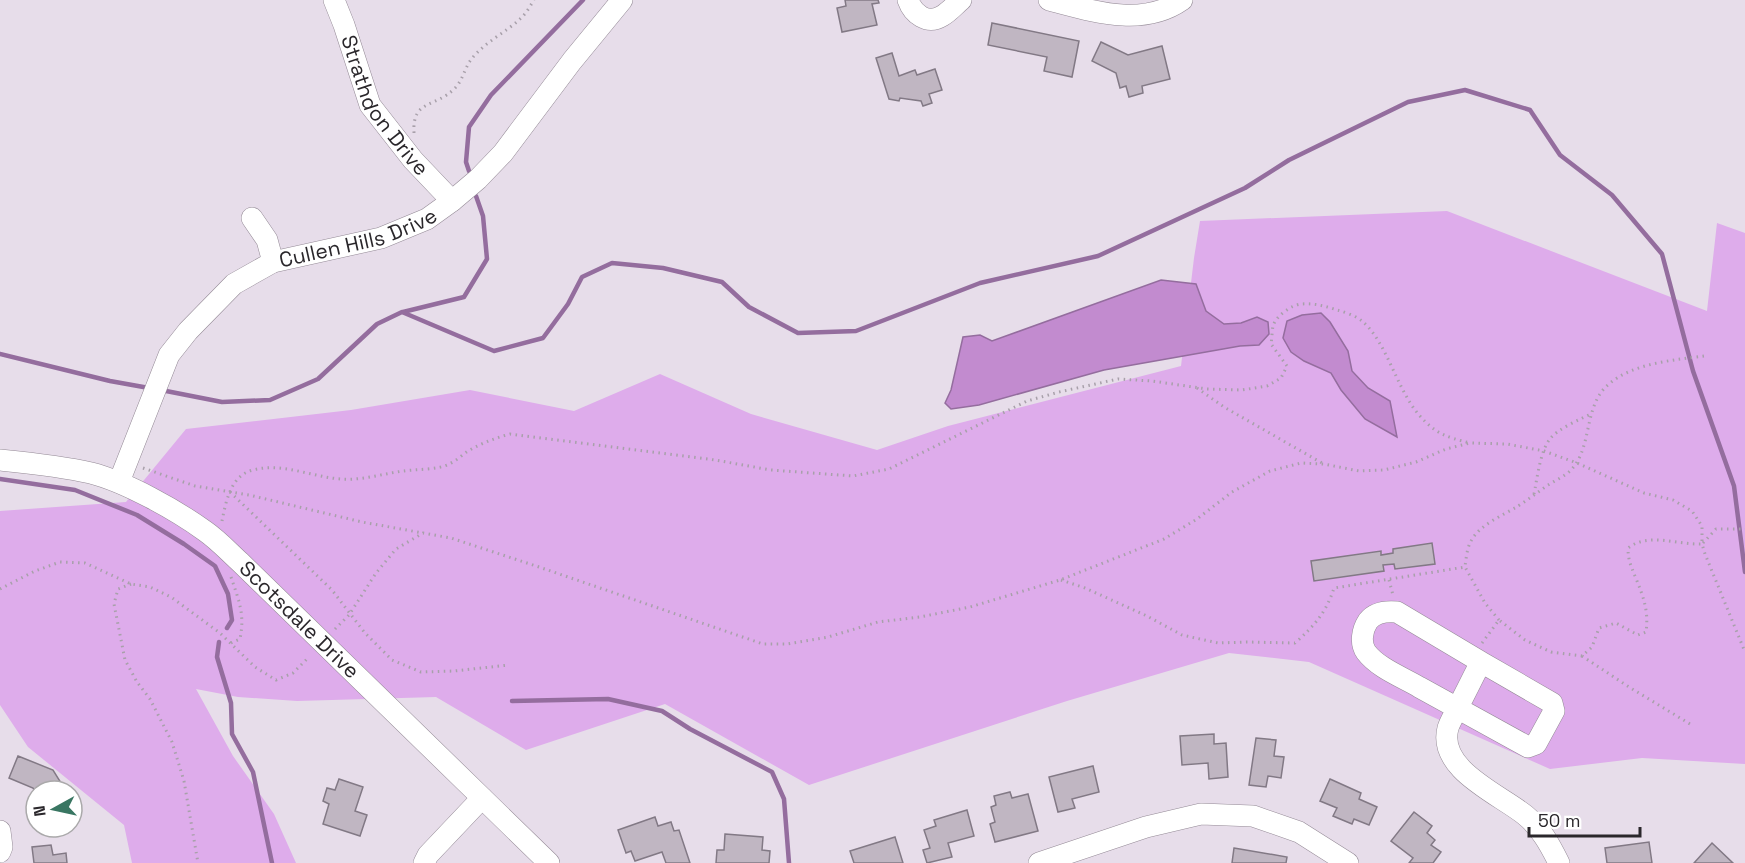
<svg xmlns="http://www.w3.org/2000/svg" width="1745" height="863" font-family="'Space Grotesk',sans-serif">
  <rect width="100%" height="100%" fill="#e7ddea"/>
  <!-- green -->
  <polygon fill="#deaceb" points="1447,211 1707,311 1717,223 1745,233 1745,764 1642,758 1550,769 1309,662 1229,653 1067,701 809,785 665,704 526,750 436,697 297,701 238,697 196,689 233,756 274,814 296,863 132,863 124,825 28,747 0,705 0,511 126,502 186,429 351,410 470,390 574,411 660,374 751,414 877,450 948,426 1181,366 1194,258 1200,221"/>
  <!-- water -->
  <g fill="#c28bcf" stroke="#946d9e" stroke-width="1.5">
    <polygon points="1161,280 1196,284 1206,311 1224,324 1241,323 1257,317 1268,322 1269,334 1259,345 1240,346 1104,370 979,405 951,409 945,403 951,390 963,337 980,335 992,341"/>
    <polygon points="1321,313 1330,322 1348,351 1352,371 1368,388 1390,401 1397,437 1365,419 1341,390 1331,373 1304,361 1291,352 1283,338 1287,321 1302,315"/>
  </g>
  <g fill="none" stroke-linecap="round" stroke-linejoin="round">
    <!-- stream -->
    <g stroke="#946d9e" stroke-width="4.5">
      <polyline points="469,171 466,162 469,127 491,95 583,0"/>
      <polyline points="403,312 464,297 487,259 483,216 476,196"/>
      <polyline points="0,354 110,381 149,388"/>
      <polyline points="161,390 222,402 270,400 318,379 377,324 402,312 494,351 543,338 568,304 582,277 612,263 663,268 722,282 749,307 798,333 856,331 980,283 1098,256 1245,188 1289,160 1408,102 1465,90 1530,110 1560,155 1612,195 1662,254 1693,371 1734,486 1745,572"/>
      <polyline points="0,479 75,490 137,515 184,544 215,566 228,594 232,620 227,628"/>
      <polyline points="219,642 217,657 231,703 232,734 253,772 272,863"/>
      <polyline points="512,701 608,699 662,711 690,729 772,772 784,799 789,863"/>
    </g>
  </g>
  <!-- building -->
  <g fill="#c0b6c2" stroke="#827985" stroke-width="1.5">
    <polygon points="845,0 878,0 879,3 872,4 877,25 842,32 837,8 846,6"/>
    <polygon points="992,23 1079,41 1072,77 1044,71 1047,57 988,45"/>
    <polygon points="1101,42 1128,55 1162,46 1170,79 1142,86 1143,93 1129,97 1126,86 1120,88 1116,73 1092,61"/>
    <polygon points="892,53 899,76 915,70 917,75 935,69 942,90 929,94 932,103 923,106 921,101 900,98 899,101 889,99 876,58"/>
    <polygon points="1432,543 1435,564 1395,569 1394,564 1383,565 1384,571 1314,581 1311,561 1381,551 1381,555 1393,553 1393,549"/>
    <polygon points="1214,734 1214,744 1226,743 1228,777 1209,779 1208,763 1182,765 1180,736"/>
    <polygon points="1256,738 1276,740 1274,756 1284,757 1281,778 1268,776 1266,787 1249,785"/>
    <polygon points="18,756 53,770 66,791 36,791 36,793 33,788 9,778"/>
    <polygon points="1093,766 1099,792 1072,799 1075,808 1058,812 1049,777"/>
    <polygon points="339,779 363,787 355,811 367,815 360,836 323,824 329,804 323,801 327,788 335,790"/>
    <polygon points="1330,779 1361,793 1359,799 1377,807 1369,825 1354,819 1352,824 1333,816 1337,808 1320,801"/>
    <polygon points="1010,792 1012,798 1028,794 1038,831 995,842 990,824 995,822 991,807 996,805 994,796"/>
    <polygon points="967,810 974,836 948,843 952,857 927,863 923,850 930,848 924,830 936,826 934,820"/>
    <polygon points="1414,812 1432,826 1427,833 1435,840 1431,845 1441,852 1433,863 1409,863 1413,858 1391,841"/>
    <polygon points="655,817 658,826 671,822 674,831 679,830 690,863 666,863 662,852 635,861 631,851 626,853 618,830"/>
    <polygon points="725,834 763,837 762,850 770,851 769,863 716,863 717,850 724,850"/>
    <polygon points="895,837 903,863 854,863 850,851"/>
    <polygon points="1649,842 1652,863 1607,863 1605,848"/>
    <polygon points="1712,843 1733,863 1694,863"/>
    <polygon points="51,845 53,855 66,853 67,863 34,863 32,847"/>
    <polygon points="1234,848 1287,857 1286,863 1232,863"/>
  </g>
  <g fill="none" stroke-linecap="round" stroke-linejoin="round">
    <defs>
      <g id="minor">
        <path id="s1" d="M334,0L344,25L370,105L413,160L452,201"/>
        <path d="M908,0C913,14 927,25 942,16C949,12 955,5 961,0"/>
        <path d="M1049,0C1092,11 1142,28 1182,0"/>
        <polyline points="252,218 267,240 273,262"/>
        <path id="s2" d="M0,460C30,463 61,466 91,473C126,482 176,510 205,531C218,540 229,552 240,562L549,863"/>
        <path id="s3" d="M119,482L169,355L188,331L234,284L273,262L381,238L427,219L452,201L478,179L503,153L572,61L622,0"/>
        <path d="M1481,662L1552,703L1554,711L1536,744L1528,747C1492,727 1456,707 1419,687C1402,677 1378,668 1366,652C1360,643 1362,630 1368,621C1375,612 1386,611 1397,612L1481,662C1473,677 1466,692 1458,707C1455,714 1450,721 1448,728C1437,769 1499,794 1525,815C1541,828 1550,845 1559,863"/>
        <polyline points="0,831 2,847 0,852"/>
        <polyline points="424,863 428,855 482,798"/>
        <polyline points="1039,863 1146,827 1201,814 1253,816 1299,832 1348,863"/>
      </g>
    </defs>
    <!-- minor casing -->
    <use href="#minor" stroke="#948a96" stroke-width="22"/>
    <!-- path -->
    <g stroke="#a8a0aa" stroke-width="3" stroke-dasharray="1.5 4.5" stroke-linecap="butt">
      <path d="M414,133C412,99 435,108 454,89C462,82 464,70 470,61C483,43 505,33 520,19C526,14 530,6 534,0"/>
      <polyline points="1197,388 1224,407 1322,463"/>
      <polyline points="143,468 195,486 249,495 362,522 423,533"/>
      <polyline points="230,492 332,590 365,633 392,660 421,672 454,671 509,665"/>
      <path d="M1534,494C1537,480 1540,451 1550,439C1556,430 1580,419 1591,414"/>
      <path d="M222,521C226,501 231,475 253,470C287,461 321,482 354,479C371,478 387,473 404,471C416,469 438,470 449,464C456,461 462,455 468,451C482,443 495,438 510,434L715,460L771,470L853,476L889,469L1027,401L1059,392L1118,379L1152,381L1207,389L1242,390L1267,386L1281,378L1287,366L1271,344C1272,338 1272,331 1273,326C1276,316 1291,305 1301,304C1314,303 1325,306 1337,310C1345,312 1356,316 1362,321C1387,342 1396,388 1419,415C1436,434 1446,437 1470,443"/>
      <path d="M231,577C239,601 245,614 240,639L231,643"/>
      <path d="M1061,580L1085,588L1147,616L1182,635L1218,643L1247,642L1295,643C1314,626 1326,613 1334,588L1465,567"/>
      <polyline points="1389,580 1393,595"/>
      <polyline points="131,584 118,589 114,604 125,660 137,682 150,699 172,742 184,781 198,863"/>
      <polyline points="0,589 35,571 60,562 85,563 131,584 150,587 171,597 220,633 255,667 276,680 293,673 308,658"/>
      <path d="M1499,620L1485,603L1465,567C1466,559 1467,548 1471,541C1480,524 1504,515 1518,506C1529,499 1538,492 1548,485C1556,480 1565,476 1571,470C1593,447 1583,405 1609,384C1633,363 1674,360 1704,356"/>
      <polyline points="335,629 349,615 376,573 396,549 423,533 451,538 539,567 763,644 787,644 828,637 878,622 920,617 970,607 1060,580 1164,539 1197,519 1232,492 1270,471 1301,463 1324,464 1359,471 1384,470 1416,462 1446,449 1470,443 1507,444 1544,451 1577,463 1644,493 1673,500 1692,511 1702,526 1702,544 1716,529 1745,529"/>
      <path d="M1482,643L1499,620L1525,640L1551,652L1582,656L1592,647L1599,628L1616,623L1638,635L1646,632C1649,610 1643,596 1635,576C1631,566 1628,560 1628,548C1649,532 1677,545 1702,544L1705,554L1745,652"/>
      <polyline points="1582,656 1629,687 1690,724"/>
    </g>
    <!-- minor -->
    <use href="#minor" stroke="#fff" stroke-width="21"/>
  </g>
  <g text-anchor="middle" stroke-width="5" stroke-linejoin="round" paint-order="stroke">
    <!-- street labels -->
    <g font-size="21" fill="#2a272b" stroke="#fff">
      <text dy="7" stroke="none"><textPath href="#s1" startOffset="118">Strathdon Drive</textPath></text>
      <text dy="7" stroke="none"><textPath href="#s3" startOffset="366">Cullen Hills Drive</textPath></text>
      <text dy="7" stroke="none"><textPath href="#s2" startOffset="350">Scotsdale Drive</textPath></text>
    </g>
  </g>
  <!-- north arrow -->
  <g transform="translate(54 809) rotate(262)"><circle r="28" fill="#ffffff" stroke="#aaa9aa" stroke-width="1.5"/>
  <path d="M0-4.5L10 22L0 15L-10 22Z" fill="#397662"/>
  <text y="-9" font-size="16" font-weight="bold" text-anchor="middle" fill="#2a272b">N</text>
  </g>
  <!-- scale -->
  <path d="M1529 827v9h111v-9" fill="none" stroke="#2a272b" stroke-width="3"/>
  <text x="1538" y="827" font-size="18" fill="#2a272b" stroke="#ffffff" stroke-width="4.5" paint-order="stroke">50 m</text>
</svg>
